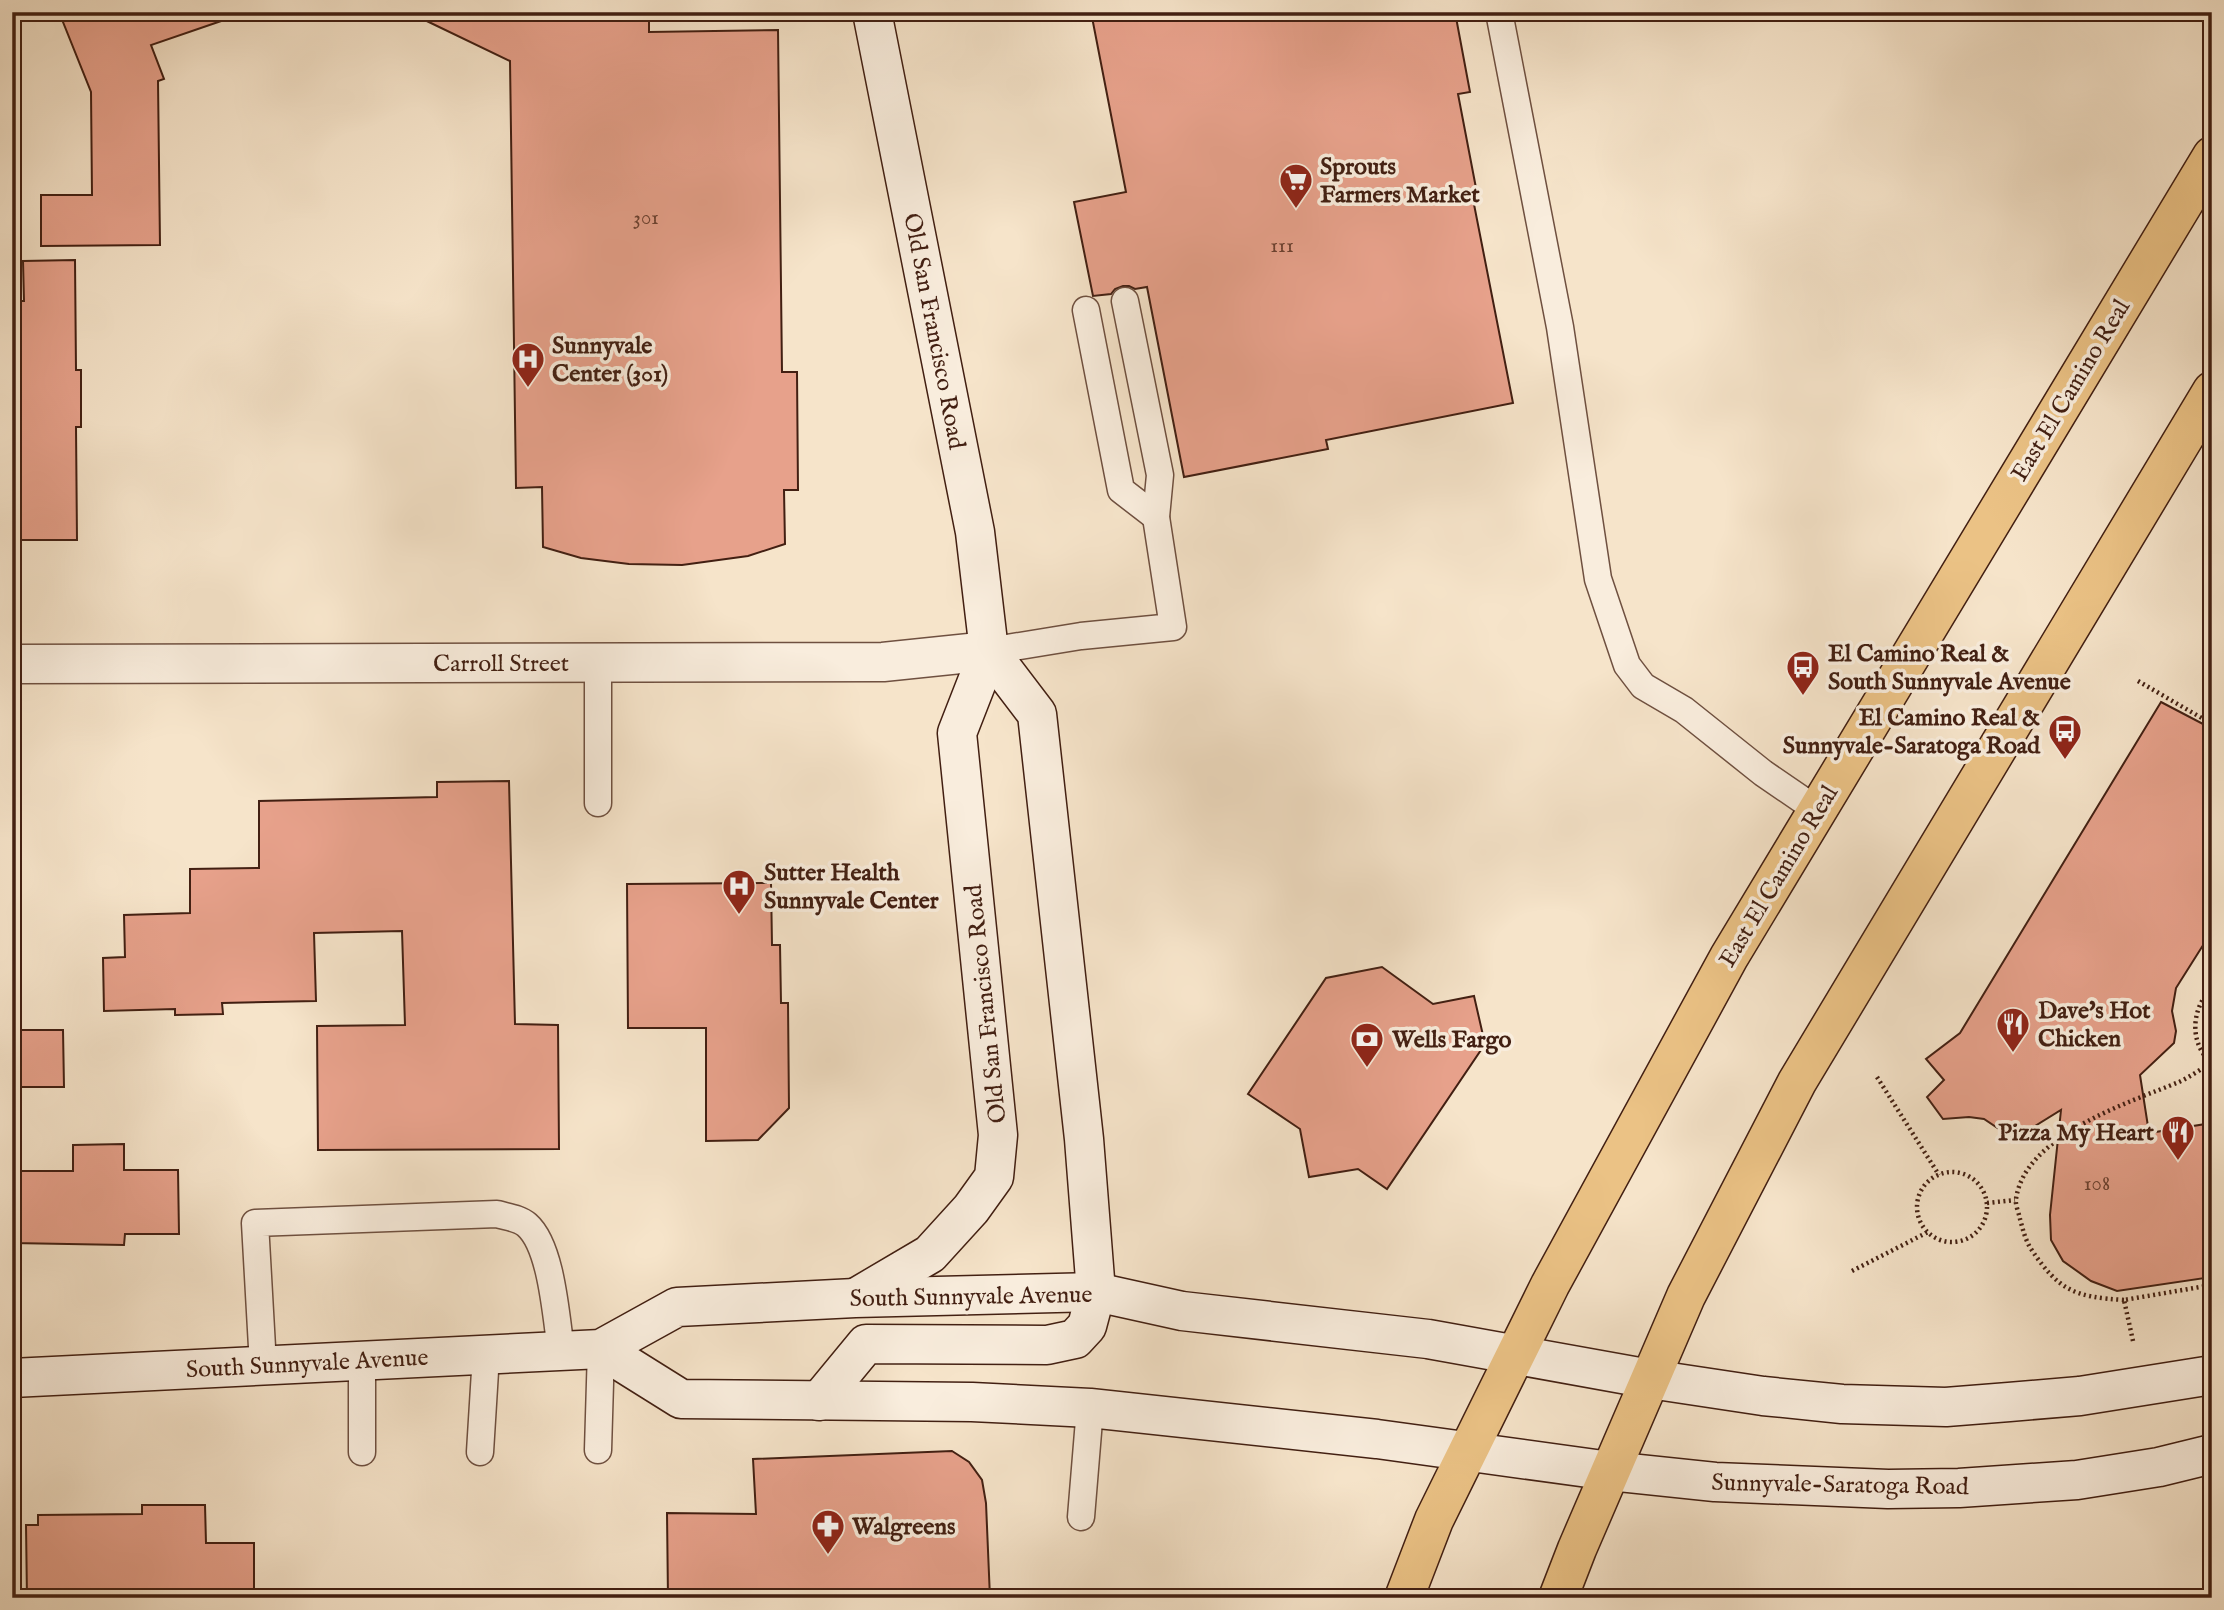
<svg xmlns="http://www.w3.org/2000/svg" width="2224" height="1610" font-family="'IM FELL English',serif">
  <rect width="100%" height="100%" fill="#f6e4ca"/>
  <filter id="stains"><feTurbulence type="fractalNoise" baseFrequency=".00286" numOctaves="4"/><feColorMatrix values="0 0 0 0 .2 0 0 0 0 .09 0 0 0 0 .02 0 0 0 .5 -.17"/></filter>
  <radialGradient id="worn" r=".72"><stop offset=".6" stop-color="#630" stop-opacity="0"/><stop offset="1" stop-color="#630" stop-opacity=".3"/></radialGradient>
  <!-- building -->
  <g fill="#e7a18b" stroke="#421f12" stroke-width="2">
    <polygon points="59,12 226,12 227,19 151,45 164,79 158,81 160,245 41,246 41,195 92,195 91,92"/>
    <polygon points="408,12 649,12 649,32 778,30 782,372 797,372 798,490 784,490 785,544 748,556 682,565 629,564 581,558 543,547 542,487 516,488 510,61"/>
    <polygon points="1091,12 1455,12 1470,92 1458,94 1476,188 1471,189 1513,403 1326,440 1328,449 1184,477 1147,287 1135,289 1129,286 1123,286 1115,289 1111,294 1093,296 1074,202 1126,192"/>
    <polygon points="75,260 76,370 81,370 81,427 76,427 77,540 12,540 13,301 24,301 23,261"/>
    <polygon points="2161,702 2205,725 2208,734 2212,736 2212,931 2176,988 2172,1011 2176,1031 2174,1043 2140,1075 2149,1133 2212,1123 2212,1277 2117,1291 2091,1281 2063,1261 2051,1240 2050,1215 2061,1110 2014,1139 1984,1119 1969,1117 1943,1119 1927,1097 1944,1080 1926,1059 1960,1033"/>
    <polygon points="509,781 515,1024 558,1025 559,1149 318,1150 317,1026 405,1025 402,931 314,933 316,1001 222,1003 223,1014 175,1015 175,1009 104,1011 103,958 125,957 124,915 190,913 190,869 259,868 259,801 437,797 437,782"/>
    <polygon points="771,883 772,945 780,945 781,1003 788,1003 789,1108 758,1140 706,1141 706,1028 628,1028 627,884"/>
    <polygon points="1382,967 1433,1004 1474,996 1485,1044 1387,1189 1358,1169 1309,1177 1300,1129 1248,1094 1326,978"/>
    <polygon points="12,1030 63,1030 64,1087 12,1087"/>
    <polygon points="124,1144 124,1170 178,1170 179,1234 125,1234 124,1245 12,1243 12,1171 73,1171 73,1145"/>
    <polygon points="952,1451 969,1462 982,1480 986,1503 990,1598 668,1598 667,1513 756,1514 753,1459"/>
    <polygon points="142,1505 205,1505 206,1543 254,1543 254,1598 27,1598 26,1525 38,1525 38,1515 142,1514"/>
  </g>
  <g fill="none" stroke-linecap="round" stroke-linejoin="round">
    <defs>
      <g id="lane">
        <polyline points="1499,12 1560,327 1598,579 1627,665 1643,686 1684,710 1763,773 1817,810"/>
        <polyline points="1086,310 1121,490 1156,517"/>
        <polyline points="989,651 1081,636 1173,627 1156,517 1160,475 1125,301"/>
        <polyline points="598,663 598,803"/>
        <path d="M263,1365L255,1223L497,1214C507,1217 519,1218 527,1225C552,1247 556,1318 561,1350"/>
        <polyline points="598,1450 601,1349"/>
        <polyline points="362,1452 362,1360"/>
        <polyline points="480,1452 486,1355"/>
        <polyline points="1081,1517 1090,1408"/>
      </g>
      <polyline id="street" points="12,664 883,662 989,651"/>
      <g id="secondary">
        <polyline points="857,1297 930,1254 971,1209 994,1177 998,1135 957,733 989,651 975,532 872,12"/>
        <polyline points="601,1349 681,1399 972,1402 1090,1408 1377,1439 1610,1471 1715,1482 1888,1489 1959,1488 2077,1480 2159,1467 2212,1454"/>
        <polyline points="12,1378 601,1349 677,1307 855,1298 1096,1292 1182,1311 1428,1339 1650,1379 1763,1396 1842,1404 1946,1407 2009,1402 2080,1396 2212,1375"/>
        <polyline points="819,1401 866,1344 1047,1345 1075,1339 1087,1326 1096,1292 1084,1139 1037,714 989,651"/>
      </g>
      <g id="primary">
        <polyline points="1404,1598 1434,1520 1550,1285 1729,957 2212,156"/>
        <polyline points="1558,1598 1577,1549 1686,1296 1797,1082 2212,391"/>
      </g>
    </defs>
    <!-- lane casing -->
    <use href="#lane" stroke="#6f5040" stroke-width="29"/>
    <!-- street casing -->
    <use href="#street" stroke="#6f5040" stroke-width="41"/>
    <!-- secondary casing -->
    <use href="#secondary" stroke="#421f12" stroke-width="41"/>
    <!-- primary casing -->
    <use href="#primary" stroke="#421f12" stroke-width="41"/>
    <!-- path -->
    <g stroke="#421f12" stroke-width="4.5" stroke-dasharray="2 3.5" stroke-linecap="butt">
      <polyline points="2138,681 2212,724"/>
      <path d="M2211,1063C2188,1041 2192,1008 2212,987"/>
      <polyline points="1877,1077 1939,1175"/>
      <circle cx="1952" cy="1207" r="35"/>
      <polyline points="1987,1203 2015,1200"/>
      <polyline points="1852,1271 1928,1232"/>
      <path d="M2124,1300C2075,1297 2059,1291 2031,1249C2025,1239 2023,1230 2020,1219C2019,1213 2015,1205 2016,1199C2025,1135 2128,1103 2179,1082C2190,1077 2201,1069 2211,1063"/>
      <polyline points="2133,1341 2124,1300 2212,1285"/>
    </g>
    <!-- lane -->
    <use href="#lane" stroke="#f9eddd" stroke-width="26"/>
    <!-- street -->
    <use href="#street" stroke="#f9eddd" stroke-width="38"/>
    <!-- secondary -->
    <use href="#secondary" stroke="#f9eddd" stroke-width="38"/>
    <!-- primary -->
    <use href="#primary" stroke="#ebc285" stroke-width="38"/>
  </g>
  <!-- icons -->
  <defs>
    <symbol id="supermarket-pin" viewBox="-11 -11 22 30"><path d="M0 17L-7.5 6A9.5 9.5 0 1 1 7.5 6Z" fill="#8f2418" stroke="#f9eddd"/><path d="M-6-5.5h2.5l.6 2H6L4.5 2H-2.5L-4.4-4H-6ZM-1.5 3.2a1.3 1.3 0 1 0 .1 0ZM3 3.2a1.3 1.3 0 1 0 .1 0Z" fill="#fff"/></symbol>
    <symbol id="hospital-pin" viewBox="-11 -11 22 30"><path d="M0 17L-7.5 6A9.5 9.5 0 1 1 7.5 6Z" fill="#8f2418" stroke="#f9eddd"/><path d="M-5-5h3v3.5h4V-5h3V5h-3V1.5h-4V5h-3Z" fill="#fff"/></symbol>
    <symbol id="bus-pin" viewBox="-11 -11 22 30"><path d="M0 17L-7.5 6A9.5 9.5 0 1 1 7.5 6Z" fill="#8f2418" stroke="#f9eddd"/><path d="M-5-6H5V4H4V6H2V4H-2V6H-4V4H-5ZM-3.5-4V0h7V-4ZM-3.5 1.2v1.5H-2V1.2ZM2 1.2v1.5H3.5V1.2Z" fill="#fff"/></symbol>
    <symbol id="restaurant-pin" viewBox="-11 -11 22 30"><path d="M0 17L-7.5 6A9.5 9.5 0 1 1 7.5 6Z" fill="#8f2418" stroke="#f9eddd"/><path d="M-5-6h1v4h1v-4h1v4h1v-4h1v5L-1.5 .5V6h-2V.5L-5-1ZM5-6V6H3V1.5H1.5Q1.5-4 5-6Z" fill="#fff"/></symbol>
    <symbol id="bank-pin" viewBox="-11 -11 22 30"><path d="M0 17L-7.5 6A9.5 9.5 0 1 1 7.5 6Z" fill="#8f2418" stroke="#f9eddd"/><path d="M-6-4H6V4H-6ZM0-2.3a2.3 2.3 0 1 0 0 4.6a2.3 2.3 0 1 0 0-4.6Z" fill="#fff"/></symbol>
    <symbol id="pharmacy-pin" viewBox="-11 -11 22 30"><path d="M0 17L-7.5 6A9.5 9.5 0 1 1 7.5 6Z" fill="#8f2418" stroke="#f9eddd"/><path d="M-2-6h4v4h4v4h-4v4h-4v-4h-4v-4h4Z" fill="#fff"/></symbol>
  </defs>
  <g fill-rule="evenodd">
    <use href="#supermarket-pin" x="1277" y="161" width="38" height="52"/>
    <use href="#hospital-pin" x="509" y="340" width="38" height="52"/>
    <use href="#bus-pin" x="1784" y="648" width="38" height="52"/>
    <use href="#bus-pin" x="2046" y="712" width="38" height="52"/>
    <use href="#hospital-pin" x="720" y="867" width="38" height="52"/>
    <use href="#restaurant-pin" x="1994" y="1005" width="38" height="52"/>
    <use href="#bank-pin" x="1348" y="1020" width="38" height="52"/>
    <use href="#restaurant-pin" x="2159" y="1113" width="38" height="52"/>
    <use href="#pharmacy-pin" x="809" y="1507" width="38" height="52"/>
  </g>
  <g text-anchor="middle" stroke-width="7" stroke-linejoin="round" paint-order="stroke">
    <!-- number labels -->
    <g font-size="21" fill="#6b4030">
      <text x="646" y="224">301</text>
      <text x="1282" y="252">111</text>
      <text x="2097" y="1190">108</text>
    </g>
    <!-- poi labels -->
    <g font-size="24" font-weight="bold" fill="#421f12" stroke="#f9eddd" text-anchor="start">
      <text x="1320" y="174">Sprouts<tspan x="1320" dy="28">Farmers Market</tspan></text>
      <text x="552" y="353">Sunnyvale<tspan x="552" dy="28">Center (301)</tspan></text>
      <text x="1828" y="661">El Camino Real &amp;<tspan x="1828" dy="28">South Sunnyvale Avenue</tspan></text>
      <text x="2040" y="725" text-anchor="end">El Camino Real &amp;<tspan x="2040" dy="28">Sunnyvale-Saratoga Road</tspan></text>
      <text x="764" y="880">Sutter Health<tspan x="764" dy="28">Sunnyvale Center</tspan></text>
      <text x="2038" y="1018">Dave's Hot<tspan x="2038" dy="28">Chicken</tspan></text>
      <text x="1392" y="1047">Wells Fargo</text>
      <text x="2154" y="1140" text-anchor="end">Pizza My Heart</text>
      <text x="852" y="1534">Walgreens</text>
    </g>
    <!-- street labels -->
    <g font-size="24" fill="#421f12" stroke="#f9eddd">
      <text transform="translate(935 331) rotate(79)" y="8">Old San Francisco Road</text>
      <text transform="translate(2070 390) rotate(-59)" y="8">East El Camino Real</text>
      <text x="501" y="671">Carroll Street</text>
      <text transform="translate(1778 876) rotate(-59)" y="8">East El Camino Real</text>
      <text transform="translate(985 1004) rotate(-96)" y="8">Old San Francisco Road</text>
      <text transform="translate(971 1296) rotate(-1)" y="8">South Sunnyvale Avenue</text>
      <text transform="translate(307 1363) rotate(-3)" y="8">South Sunnyvale Avenue</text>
      <text transform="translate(1840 1484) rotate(1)" y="8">Sunnyvale-Saratoga Road</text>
    </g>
  </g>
  <!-- margin -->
  <rect width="2224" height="1610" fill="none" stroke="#f6e4ca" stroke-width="42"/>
  <rect x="14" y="14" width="2196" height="1582" fill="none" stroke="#421f12" stroke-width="3.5"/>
  <rect x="21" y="21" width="2182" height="1568" fill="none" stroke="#421f12" stroke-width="2"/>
  <rect width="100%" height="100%" filter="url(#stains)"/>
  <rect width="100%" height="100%" fill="url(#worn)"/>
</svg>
